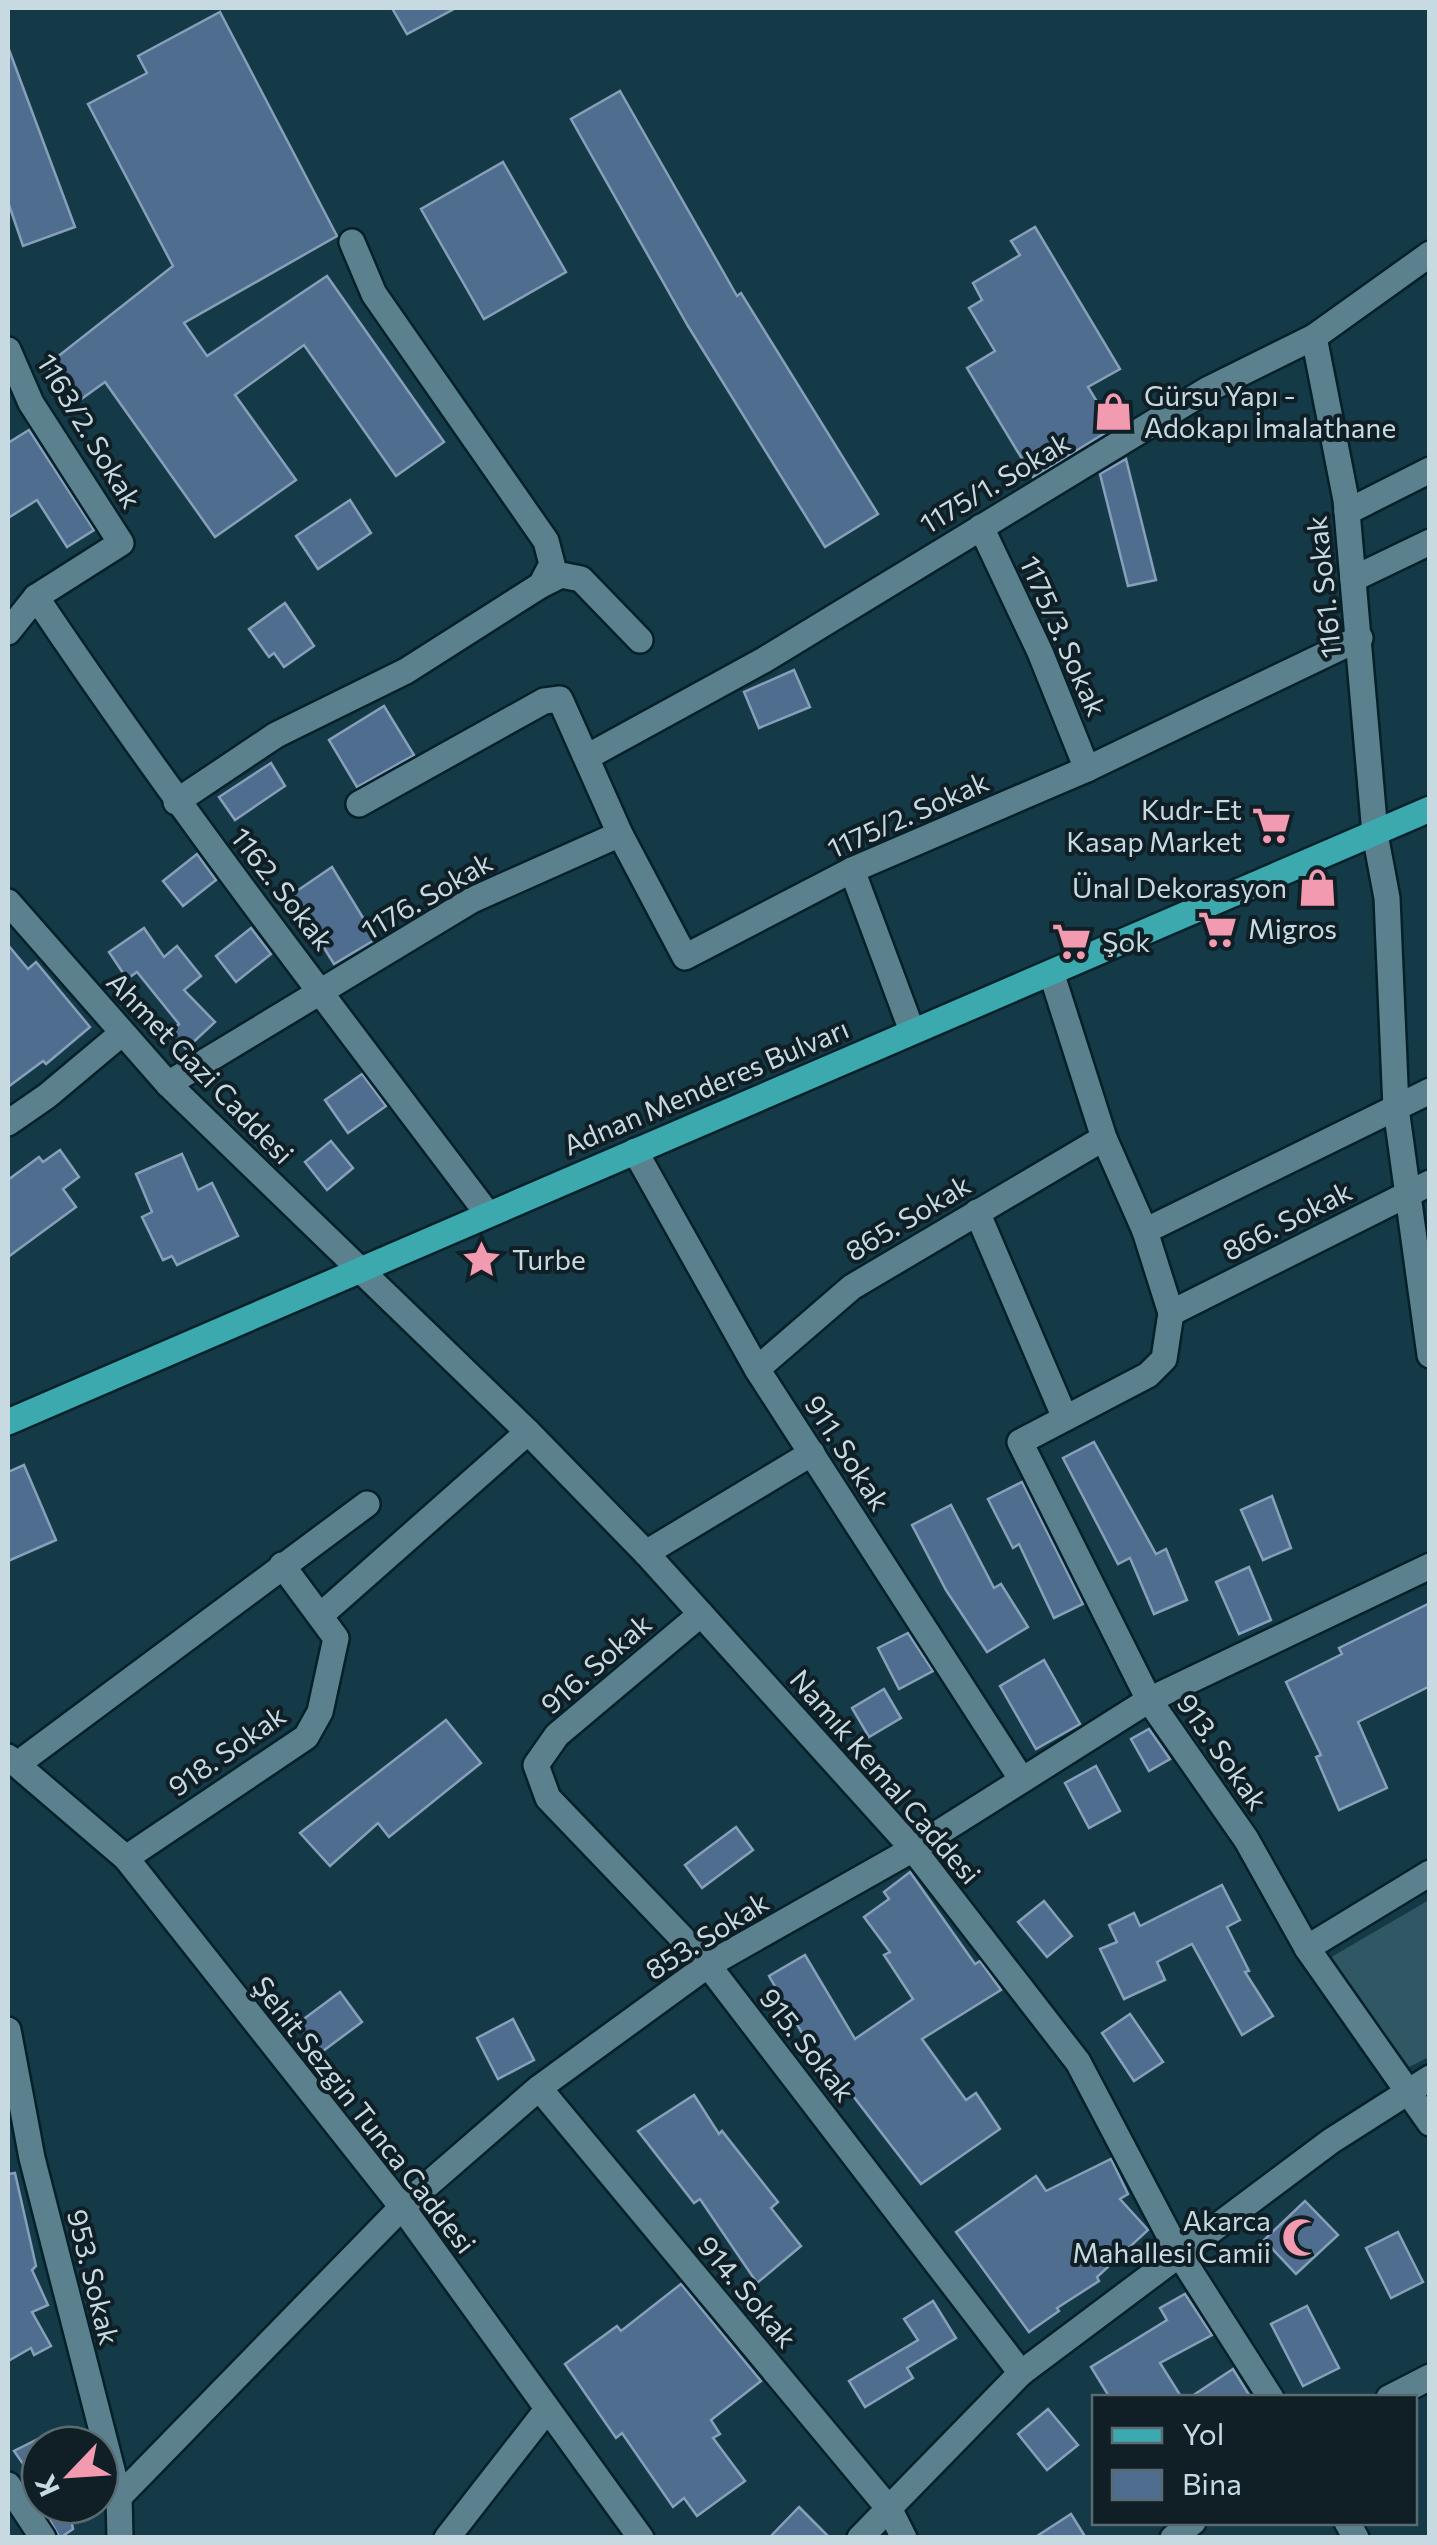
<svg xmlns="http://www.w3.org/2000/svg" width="1437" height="2545" font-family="Commissioner,sans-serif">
  <rect width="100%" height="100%" fill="#153a47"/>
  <!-- green -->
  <polygon fill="#305764" points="1429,1900 1429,2057 1409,2067 1328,1959"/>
  <!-- building -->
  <g fill="#4e6d8f" stroke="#879fb9" stroke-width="2.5">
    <polygon points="392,8 456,8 407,34"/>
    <polygon points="220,12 337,236 184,323 207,356 327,276 444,442 396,476 304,345 235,395 296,480 215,537 105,382 73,405 47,365 173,266 88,104 147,73 138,56"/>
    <polygon points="8,47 75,227 23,246 8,202"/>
    <polygon points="620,91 737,296 741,293 878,514 825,547 688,326 571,119"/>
    <polygon points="503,162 566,272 484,319 421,209"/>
    <polygon points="1035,227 1120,369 1088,387 1108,420 1123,411 1128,419 1033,477 967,368 995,351 969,308 982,300 973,283 1020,255 1011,241"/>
    <polygon points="29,430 94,530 67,547 37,500 8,518 8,443"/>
    <polygon points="1126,459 1156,580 1128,586 1100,474"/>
    <polygon points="350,500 371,533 318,569 296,536"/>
    <polygon points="285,603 314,646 284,667 274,653 269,657 249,629"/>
    <polygon points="794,670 810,707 759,728 744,692"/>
    <polygon points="384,706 414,755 357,787 329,740"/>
    <polygon points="271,763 285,786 235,820 219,797"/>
    <polygon points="197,854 216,880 183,906 163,881"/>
    <polygon points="332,867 376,939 334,964 308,922 303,926 285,899"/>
    <polygon points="144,928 164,957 177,946 201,976 184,990 215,1022 186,1049 170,1032 179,1024 137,972 127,979 109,952"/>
    <polygon points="251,928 271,954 236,982 216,956"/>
    <polygon points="8,945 28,969 36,962 90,1027 46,1064 43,1061 8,1087"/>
    <polygon points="362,1074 386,1106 348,1133 325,1100"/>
    <polygon points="331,1141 353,1168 327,1190 305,1162"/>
    <polygon points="60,1150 79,1177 63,1189 76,1207 8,1257 8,1180 39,1157 43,1162"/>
    <polygon points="182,1154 198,1190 212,1183 238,1236 177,1265 172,1256 163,1260 142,1217 152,1212 136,1174"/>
    <polygon points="1094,1442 1156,1554 1166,1549 1187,1600 1154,1614 1130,1558 1118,1564 1063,1458"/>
    <polygon points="24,1465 56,1540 8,1561 8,1472"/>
    <polygon points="1022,1482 1083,1604 1054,1618 1019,1544 1013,1548 988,1499"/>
    <polygon points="1272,1496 1291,1548 1263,1560 1241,1510"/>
    <polygon points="951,1505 994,1588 1001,1584 1028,1627 987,1652 946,1590 912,1525"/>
    <polygon points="1249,1567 1271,1620 1239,1634 1216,1582"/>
    <polygon points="1430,1603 1430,1686 1358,1722 1387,1788 1339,1810 1316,1757 1321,1755 1286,1682 1342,1654 1339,1648"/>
    <polygon points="908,1633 933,1671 899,1689 878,1648"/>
    <polygon points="1044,1660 1080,1724 1036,1749 1000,1686"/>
    <polygon points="884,1689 901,1718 869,1737 852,1708"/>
    <polygon points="446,1720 481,1763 389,1837 378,1823 330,1866 300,1833"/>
    <polygon points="1149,1729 1170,1759 1149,1771 1131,1739"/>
    <polygon points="1096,1766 1120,1811 1089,1828 1065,1783"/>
    <polygon points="736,1827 753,1850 702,1888 685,1865"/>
    <polygon points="910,1872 975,1964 980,1961 1001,1990 922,2039 966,2100 976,2093 1000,2129 921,2184 850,2092 840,2099 769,1976 805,1955 855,2039 913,1999 884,1955 890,1952 864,1917 889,1899 884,1892"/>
    <polygon points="1222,1885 1240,1920 1227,1927 1249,1971 1245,1972 1273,2016 1242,2035 1192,1944 1157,1962 1165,1980 1124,1999 1100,1949 1117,1942 1109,1925 1134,1913 1140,1926"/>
    <polygon points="1044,1901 1072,1936 1047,1957 1018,1922"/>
    <polygon points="340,1992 362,2022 319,2054 297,2024"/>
    <polygon points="1130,2014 1163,2062 1134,2081 1102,2033"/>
    <polygon points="513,2019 534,2060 498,2079 477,2038"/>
    <polygon points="694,2095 719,2134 722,2131 778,2202 771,2208 801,2246 757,2283 700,2199 694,2203 638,2131"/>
    <polygon points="1111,2159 1128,2194 1120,2199 1148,2230 1097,2277 1099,2281 1057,2308 1059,2311 1029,2332 956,2232 1036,2176 1046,2191"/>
    <polygon points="15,2173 36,2266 32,2270 48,2305 32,2312 51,2346 34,2355 31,2348 8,2361 8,2174"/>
    <polygon points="1305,2201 1338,2235 1296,2274 1264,2240"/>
    <polygon points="1398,2232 1423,2282 1391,2298 1366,2248"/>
    <polygon points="681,2284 761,2381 711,2420 720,2434 713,2438 745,2481 697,2516 684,2498 673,2507 622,2433 616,2438 565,2364 617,2326 621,2331"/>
    <polygon points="1185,2294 1212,2335 1160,2363 1182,2398 1110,2398 1091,2367 1167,2320 1160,2308"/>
    <polygon points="933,2301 956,2338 907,2368 913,2378 865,2407 849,2381 918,2340 904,2319"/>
    <polygon points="1307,2306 1339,2368 1303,2386 1271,2324"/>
    <polygon points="1233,2369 1251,2398 1189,2398"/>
    <polygon points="1048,2409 1078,2445 1047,2470 1018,2434"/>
    <polygon points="40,2438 40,2488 14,2451"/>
    <polygon points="41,2505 68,2505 73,2529 60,2538"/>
    <polygon points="799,2507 830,2538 769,2538"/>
    <polygon points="1071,2514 1086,2538 1034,2538"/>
  </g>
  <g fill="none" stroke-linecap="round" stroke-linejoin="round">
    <defs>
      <g id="minor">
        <polyline points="1314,337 1346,500 1375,834 1387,898 1396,1108 1430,1355"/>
        <polyline points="8,350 31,403 121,543 36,597 8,632"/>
        <polyline points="1347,512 1430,470"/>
        <polyline points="981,527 1040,652 1087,769"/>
        <polyline points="1353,579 1430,542"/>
        <polyline points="541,585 561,575 581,579 640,640"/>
        <path d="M36,597C178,809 334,1010 487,1213"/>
        <polyline points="587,757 764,660 1207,390 1314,337 1430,254"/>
        <polyline points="176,802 276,735 406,671 541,585 552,564 546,541 374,294 352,242"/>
        <polyline points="359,804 544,701 560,699 620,834 685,957 852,870 1087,769 1360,638"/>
        <polyline points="852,870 912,1031"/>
        <polyline points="8,902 168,1084 528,1432 646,1553 913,1849 1078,2062 1178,2252 1271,2398"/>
        <polyline points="1052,975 1104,1138 1145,1231 1171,1313 1164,1359 1148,1375 1020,1442 1149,1700 1246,1839 1307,1948 1430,2123"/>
        <polyline points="168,1084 472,900 620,834"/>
        <polyline points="8,1123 47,1096 121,1034"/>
        <polyline points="635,1151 757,1369 1022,1780"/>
        <polyline points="977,1212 1065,1418"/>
        <polyline points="1145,1231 1430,1091"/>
        <polyline points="1171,1313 1430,1183"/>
        <polyline points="757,1369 852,1287 1104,1138"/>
        <polyline points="646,1553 812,1453"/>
        <polyline points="701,1614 557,1735 536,1765 548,1798 708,1965 1021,2373"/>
        <polyline points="321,1615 528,1432"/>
        <polyline points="8,1757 126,1858 402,2207 641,2538"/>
        <polyline points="19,1763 367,1504"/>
        <polyline points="126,1858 306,1737 320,1712 336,1638 282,1565"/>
        <polyline points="1307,1948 1430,1873"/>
        <polyline points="8,2030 32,2158 119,2497 120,2538"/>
        <polyline points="539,2088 890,2510 904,2538"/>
        <polyline points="1389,2398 1430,2377"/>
        <polyline points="8,2485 43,2538"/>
        <polyline points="119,2497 402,2207 539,2088 708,1965 913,1849 1149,1700 1430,1566"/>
        <polyline points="1347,2522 1356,2538"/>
        <polyline points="447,2538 546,2411"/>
        <polyline points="860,2538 1021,2373 1331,2141 1430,2078"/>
        <polyline points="1173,2538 1193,2522"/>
      </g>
      <polyline id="major" points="8,1422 1430,809"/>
    </defs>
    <!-- minor casing -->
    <use href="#minor" stroke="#042029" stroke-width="30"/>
    <!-- major casing -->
    <use href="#major" stroke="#042029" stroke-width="30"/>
    <!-- minor -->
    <use href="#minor" stroke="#5b808e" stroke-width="25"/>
    <!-- major -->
    <use href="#major" stroke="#3ca9af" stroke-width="25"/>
  </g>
  <!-- icons -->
  <defs>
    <symbol id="shop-bare" viewBox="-9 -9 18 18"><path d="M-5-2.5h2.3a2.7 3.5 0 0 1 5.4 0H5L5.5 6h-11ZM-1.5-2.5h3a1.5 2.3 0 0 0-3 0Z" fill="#f29aaf" stroke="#101f25" stroke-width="2.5" paint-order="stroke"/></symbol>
    <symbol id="supermarket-bare" viewBox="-9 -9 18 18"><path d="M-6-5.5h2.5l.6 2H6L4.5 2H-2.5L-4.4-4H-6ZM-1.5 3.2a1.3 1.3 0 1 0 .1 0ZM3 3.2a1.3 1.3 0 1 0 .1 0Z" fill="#f29aaf" stroke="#101f25" stroke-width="2.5" paint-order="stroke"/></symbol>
    <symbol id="sight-bare" viewBox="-9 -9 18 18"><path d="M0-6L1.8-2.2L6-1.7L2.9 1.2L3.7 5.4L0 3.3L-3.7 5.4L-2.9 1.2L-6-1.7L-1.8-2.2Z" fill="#f29aaf" stroke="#101f25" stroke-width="2.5" paint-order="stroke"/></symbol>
    <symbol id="mosque-bare" viewBox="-9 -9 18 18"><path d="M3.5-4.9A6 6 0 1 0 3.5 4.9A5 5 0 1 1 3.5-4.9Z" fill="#f29aaf" stroke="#101f25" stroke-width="2.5" paint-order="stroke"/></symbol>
  </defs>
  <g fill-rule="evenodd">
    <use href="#shop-bare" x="1086" y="384" width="55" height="55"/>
    <use href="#supermarket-bare" x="1244" y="798" width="55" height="55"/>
    <use href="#shop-bare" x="1290" y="860" width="55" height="55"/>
    <use href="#supermarket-bare" x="1190" y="902" width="55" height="55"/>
    <use href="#supermarket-bare" x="1044" y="914" width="55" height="55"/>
    <use href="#sight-bare" x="454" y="1232" width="55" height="55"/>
    <use href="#mosque-bare" x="1274" y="2210" width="55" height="55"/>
  </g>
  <g text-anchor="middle" stroke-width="8" stroke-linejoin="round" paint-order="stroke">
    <!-- poi labels -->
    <g font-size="28" fill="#c7dae2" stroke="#101f25" text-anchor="start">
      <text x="1144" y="406">Gürsu Yapı -<tspan x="1144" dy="32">Adokapı İmalathane</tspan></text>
      <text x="1242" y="820" text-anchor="end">Kudr-Et<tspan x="1242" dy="32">Kasap Market</tspan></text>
      <text x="1287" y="898" text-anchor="end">Ünal Dekorasyon</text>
      <text x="1248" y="939">Migros</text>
      <text x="1102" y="952">Şok</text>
      <text x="512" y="1270">Turbe</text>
      <text x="1271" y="2231" text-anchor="end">Akarca<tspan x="1271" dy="32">Mahallesi Camii</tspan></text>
    </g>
    <!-- street labels -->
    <g font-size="28" fill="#c7dae2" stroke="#101f25">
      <text transform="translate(89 431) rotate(59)" y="10">1163/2. Sokak</text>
      <text transform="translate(995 483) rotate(-31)" y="10">1175/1. Sokak</text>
      <text transform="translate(1324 587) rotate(-96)" y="10">1161. Sokak</text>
      <text transform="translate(1063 636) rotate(66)" y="10">1175/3. Sokak</text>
      <text transform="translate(908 815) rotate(-24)" y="10">1175/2. Sokak</text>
      <text transform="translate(282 889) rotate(52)" y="10">1162. Sokak</text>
      <text transform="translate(427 896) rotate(-30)" y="10">1176. Sokak</text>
      <text transform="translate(200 1068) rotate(46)" y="10">Ahmet Gazi Caddesi</text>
      <text transform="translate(706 1087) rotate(-23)" y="10">Adnan Menderes Bulvarı</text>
      <text transform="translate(908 1218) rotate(-31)" y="10">865. Sokak</text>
      <text transform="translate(1287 1221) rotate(-27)" y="10">866. Sokak</text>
      <text transform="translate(847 1453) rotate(57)" y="10">911. Sokak</text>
      <text transform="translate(596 1664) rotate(-41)" y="10">916. Sokak</text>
      <text transform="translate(227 1751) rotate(-35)" y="10">918. Sokak</text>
      <text transform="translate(1222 1752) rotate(55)" y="10">913. Sokak</text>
      <text transform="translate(885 1777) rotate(49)" y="10">Namık Kemal Caddesi</text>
      <text transform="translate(707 1936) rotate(-32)" y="10">853. Sokak</text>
      <text transform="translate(807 2045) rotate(52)" y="10">915. Sokak</text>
      <text transform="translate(364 2115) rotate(52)" y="10">Şehit Sezgin Tunca Caddesi</text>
      <text transform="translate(93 2277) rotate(76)" y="10">953. Sokak</text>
      <text transform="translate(747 2292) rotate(50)" y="10">914. Sokak</text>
    </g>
  </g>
  <!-- border -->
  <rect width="1437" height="2545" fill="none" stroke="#c7dae2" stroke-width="20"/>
  <!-- legend -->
  <rect x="1092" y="2395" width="325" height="130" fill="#101f25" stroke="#596a71" stroke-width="2.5"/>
  <rect x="1112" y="2428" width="50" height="15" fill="#3ca9af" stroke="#596a71" stroke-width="2.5"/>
  <text x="1182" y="2445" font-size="30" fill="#c7dae2">Yol</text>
  <rect x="1112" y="2470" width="50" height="30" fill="#4e6d8f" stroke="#596a71" stroke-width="2.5"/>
  <text x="1182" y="2495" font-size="30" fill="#c7dae2">Bina</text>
  <!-- north arrow -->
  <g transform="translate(70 2475) rotate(245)"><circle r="48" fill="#101f25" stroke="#596a71" stroke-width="2.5"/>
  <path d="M0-8L18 38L0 25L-18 38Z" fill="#f29aaf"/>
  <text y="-15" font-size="28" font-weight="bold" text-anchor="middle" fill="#c7dae2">K</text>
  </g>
</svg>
